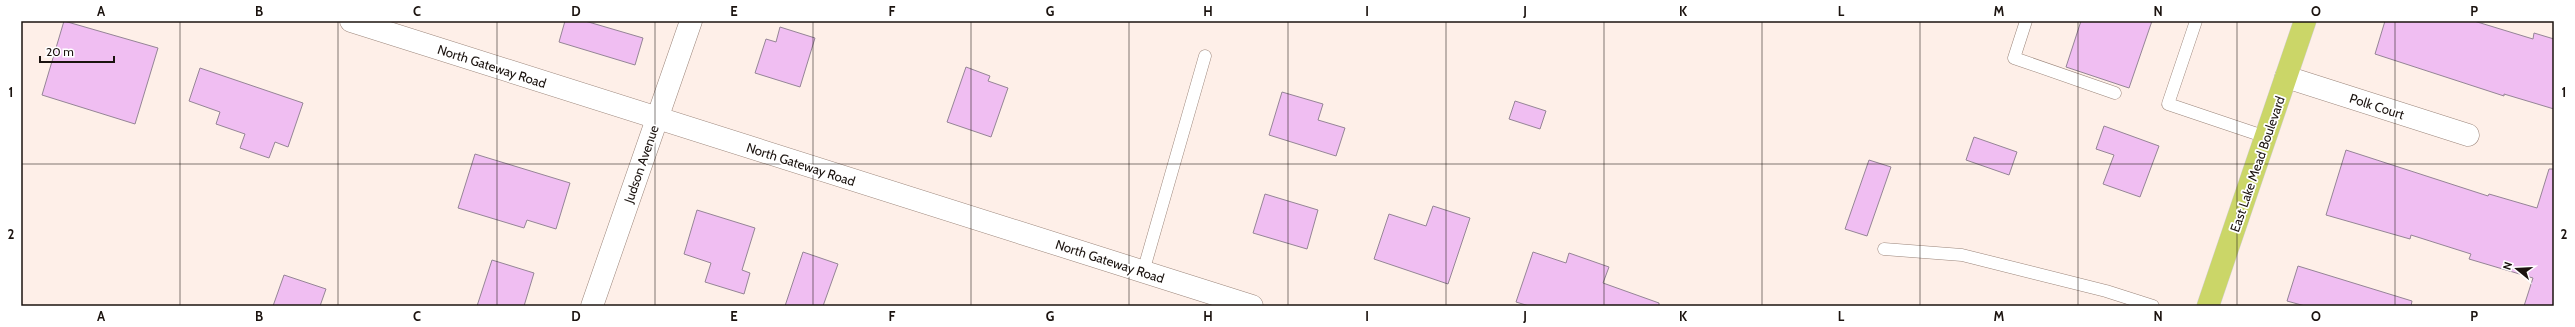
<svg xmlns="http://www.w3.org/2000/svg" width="2575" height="327" font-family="Cabin,sans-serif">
  <rect width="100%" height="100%" fill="#feefe8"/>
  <!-- building -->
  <g fill="#f0bef2" stroke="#958596">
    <polygon points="64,21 158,48 135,124 42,95"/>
    <polygon points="565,21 585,21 643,38 635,65 559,42"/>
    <polygon points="2081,21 2152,21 2129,88 2066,67"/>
    <polygon points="2385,21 2474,21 2533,39 2534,33 2554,39 2554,109 2504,94 2504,96 2375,54"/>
    <polygon points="780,27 815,38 800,87 755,73 766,39 776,42"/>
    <polygon points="966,67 990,76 988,81 1008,88 991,137 947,122"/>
    <polygon points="200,68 303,103 288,147 275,142 269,158 240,148 245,134 216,124 220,112 189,101"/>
    <polygon points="1282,92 1323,104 1318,120 1345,128 1336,156 1269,135"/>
    <polygon points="1515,101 1546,111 1540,129 1509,119"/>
    <polygon points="2104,126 2159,146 2140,197 2103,184 2114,155 2096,149"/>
    <polygon points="1974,137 2017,152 2009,175 1966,160"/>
    <polygon points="2346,150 2488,196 2489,194 2537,208 2549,169 2554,169 2554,306 2524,306 2533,278 2469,259 2471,254 2411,235 2410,239 2326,215"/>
    <polygon points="475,154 570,183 556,229 527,220 524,228 458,208"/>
    <polygon points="1869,160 1891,167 1867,236 1845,229"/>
    <polygon points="1265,194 1318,210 1307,249 1253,233"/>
    <polygon points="1433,206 1470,218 1448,284 1374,259 1389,214 1426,226"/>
    <polygon points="697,210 755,228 742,270 750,273 744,294 705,282 711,263 684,254"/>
    <polygon points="803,252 838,264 823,306 785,306"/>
    <polygon points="1533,252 1566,263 1569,253 1609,267 1603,283 1659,303 1659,306 1529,306 1516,302"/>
    <polygon points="492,260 534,273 524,306 477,306"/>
    <polygon points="2298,266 2412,301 2411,306 2305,306 2287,301"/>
    <polygon points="284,275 326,289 320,306 273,306"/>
  </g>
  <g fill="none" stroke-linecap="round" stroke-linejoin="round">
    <defs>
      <g id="service">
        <polyline points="2026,21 2014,58 2115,93"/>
        <polyline points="2196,21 2168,104 2266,137"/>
        <polyline points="1884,249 1962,255 2106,291 2153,306"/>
        <polyline points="1143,272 1205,56"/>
      </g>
      <g id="minor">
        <polyline points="351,21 1252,306"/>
        <polyline points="2286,77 2468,135"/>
      </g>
      <polyline id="tertiary" points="592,306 691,21"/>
      <polyline id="primary" points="2208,306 2305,21"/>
    </defs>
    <!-- service casing -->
    <use href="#service" stroke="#9b857a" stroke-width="13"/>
    <!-- minor casing -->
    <use href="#minor" stroke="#9b857a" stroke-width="23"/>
    <!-- tertiary casing -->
    <use href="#tertiary" stroke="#9b857a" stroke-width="23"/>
    <!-- primary casing -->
    <use href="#primary" stroke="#d1d0cf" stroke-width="23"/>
    <!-- service -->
    <use href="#service" stroke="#fff" stroke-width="12"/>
    <!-- minor -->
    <use href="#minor" stroke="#fff" stroke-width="22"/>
    <!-- tertiary -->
    <use href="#tertiary" stroke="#fff" stroke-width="22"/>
    <!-- primary -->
    <use href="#primary" stroke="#cbd668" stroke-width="22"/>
  </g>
  <!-- grid -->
  <path fill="none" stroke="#1b130f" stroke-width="1" stroke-opacity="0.55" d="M180,21V306M338,21V306M497,21V306M655,21V306M813,21V306M971,21V306M1129,21V306M1288,21V306M1446,21V306M1604,21V306M1762,21V306M1920,21V306M2078,21V306M2237,21V306M2395,21V306M21,164H2554"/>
  <g text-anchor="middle" stroke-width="3.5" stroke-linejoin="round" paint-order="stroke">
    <!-- street labels -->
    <g font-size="13" fill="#1b130f" stroke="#fff">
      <text transform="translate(492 66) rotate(18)" y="5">North Gateway Road</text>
      <text transform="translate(2377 106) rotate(18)" y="5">Polk Court</text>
      <text transform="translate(641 164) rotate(-71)" y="5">Judson Avenue</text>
      <text transform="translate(801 164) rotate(18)" y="5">North Gateway Road</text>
      <text transform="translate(2257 164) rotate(-71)" y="5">East Lake Mead Boulevard</text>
      <text transform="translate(1110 261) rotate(18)" y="5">North Gateway Road</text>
    </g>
  </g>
  <!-- border -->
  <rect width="2575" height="327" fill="none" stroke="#ffffff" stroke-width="44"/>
  <!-- north arrow -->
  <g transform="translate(2517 269) rotate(288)" stroke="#ffffff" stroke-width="3" paint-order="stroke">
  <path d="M0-3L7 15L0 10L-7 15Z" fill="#1b130f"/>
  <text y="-6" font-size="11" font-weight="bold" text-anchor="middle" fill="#1b130f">N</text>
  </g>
  <!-- scale -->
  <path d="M40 56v6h74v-6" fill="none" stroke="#1b130f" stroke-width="2"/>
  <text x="46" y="56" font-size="12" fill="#1b130f" stroke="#ffffff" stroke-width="3" paint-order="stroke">20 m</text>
  <rect x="22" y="22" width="2531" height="283" fill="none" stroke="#1b130f" stroke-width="1.5"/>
  <g font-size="13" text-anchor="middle" font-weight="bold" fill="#1b130f">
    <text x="101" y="16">A</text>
    <text x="259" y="16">B</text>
    <text x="417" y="16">C</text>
    <text x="576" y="16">D</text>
    <text x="734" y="16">E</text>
    <text x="892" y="16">F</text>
    <text x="1050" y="16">G</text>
    <text x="1208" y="16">H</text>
    <text x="1367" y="16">I</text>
    <text x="1525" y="16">J</text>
    <text x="1683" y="16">K</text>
    <text x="1841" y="16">L</text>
    <text x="1999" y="16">M</text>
    <text x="2158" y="16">N</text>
    <text x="2316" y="16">O</text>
    <text x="2474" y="16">P</text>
    <text x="11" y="97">1</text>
    <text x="2564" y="97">1</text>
    <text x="11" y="239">2</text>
    <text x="2564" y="239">2</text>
    <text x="101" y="321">A</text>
    <text x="259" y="321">B</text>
    <text x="417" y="321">C</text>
    <text x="576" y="321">D</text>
    <text x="734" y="321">E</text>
    <text x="892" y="321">F</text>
    <text x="1050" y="321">G</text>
    <text x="1208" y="321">H</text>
    <text x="1367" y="321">I</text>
    <text x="1525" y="321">J</text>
    <text x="1683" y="321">K</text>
    <text x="1841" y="321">L</text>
    <text x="1999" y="321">M</text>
    <text x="2158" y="321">N</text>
    <text x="2316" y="321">O</text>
    <text x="2474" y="321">P</text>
  </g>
</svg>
